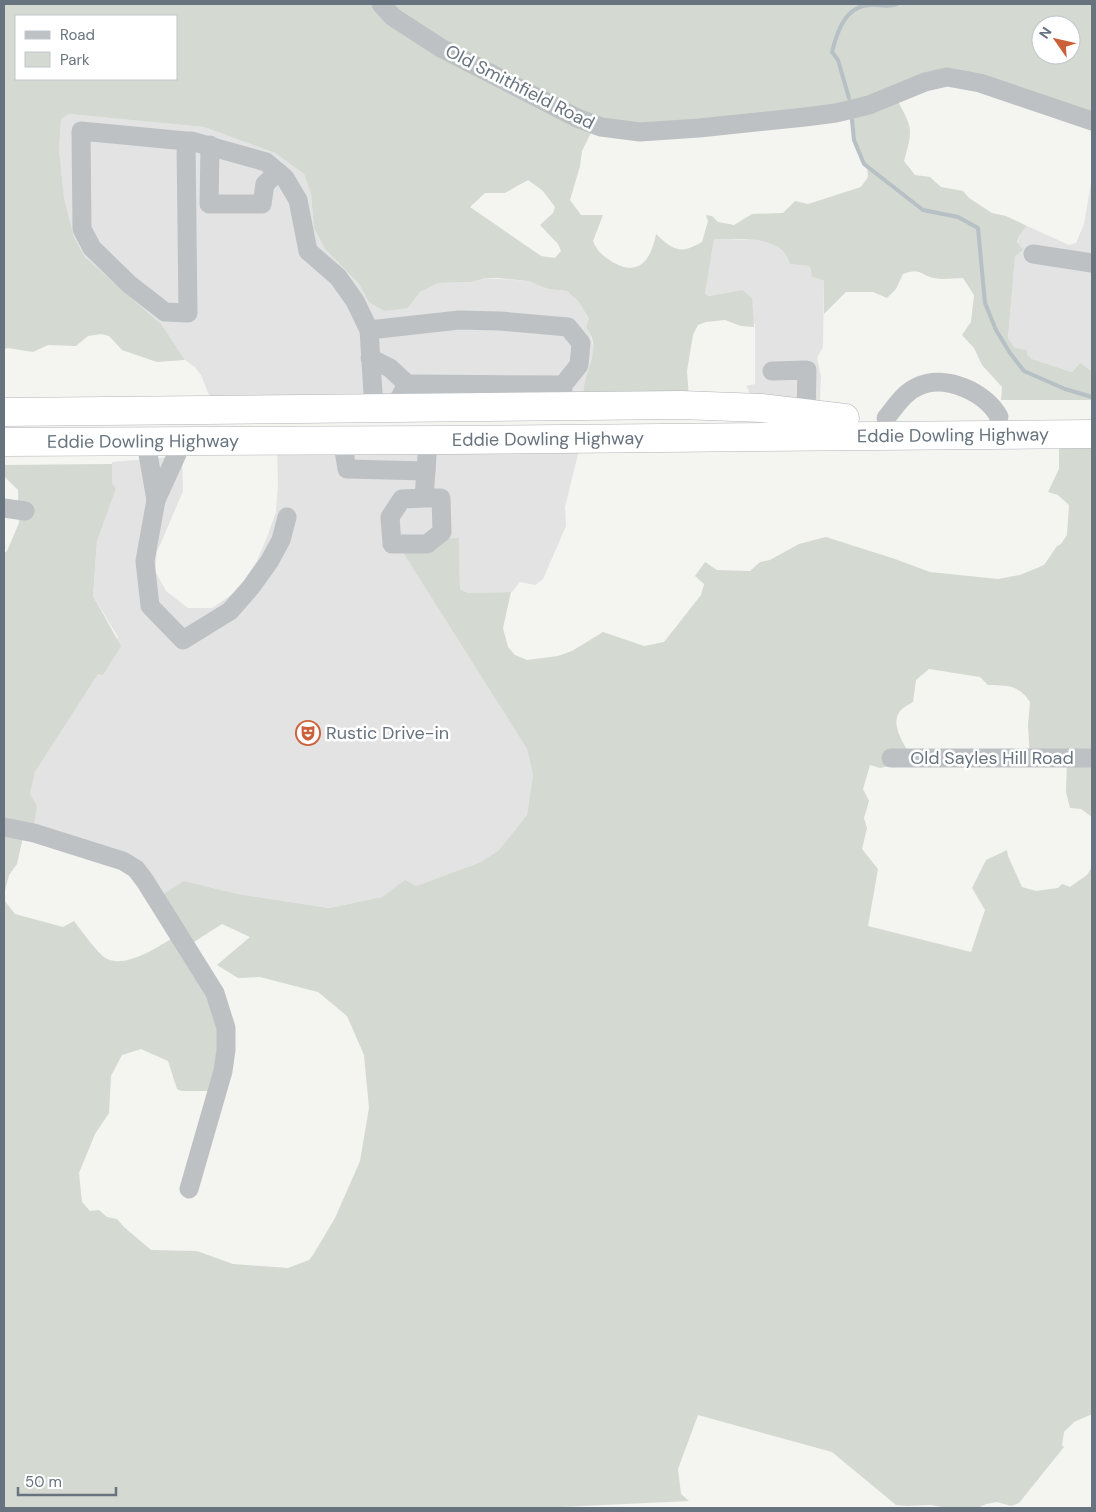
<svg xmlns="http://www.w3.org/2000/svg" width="1096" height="1512" font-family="'DM Sans',sans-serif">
  <rect width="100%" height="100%" fill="#f4f4f1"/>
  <!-- built -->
  <g fill="#e2e3e2">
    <polygon points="69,114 204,127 275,153 304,174 311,194 314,228 325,249 359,284 369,302 408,308 420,292 438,283 472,282 485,278 528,281 548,289 567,291 578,301 589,320 586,328 590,332 594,351 584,384 584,402 211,400 201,375 195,367 185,360 162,325 85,257 74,237 64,198 59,149 61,119"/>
    <polygon points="1092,178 1092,371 1080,363 1072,372 1032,359 1027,354 1015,348 1008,338 1015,256 1019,236 1027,226 1069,245 1076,243 1084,224"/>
    <polygon points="714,239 763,240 775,244 787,256 790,264 809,266 824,280 823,347 817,358 821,376 820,401 748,401 749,390 746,386 755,384 755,325 742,290 707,296 705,292"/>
    <polygon points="277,448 579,450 565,507 566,526 543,579 535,585 520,582 512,592 468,593 460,589 459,538 396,539 395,540 527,749 533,775 527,815 499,850 481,862 416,886 405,881 382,897 329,908 238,894 184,881 155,899 134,873 32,836 30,794 35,772 98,674 118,637 93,596 97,541 116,489 112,483 112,462 182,456 183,491 157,552 155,571 166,591 188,608 212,608 238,590 257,561 267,537 276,512 278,483"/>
  </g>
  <!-- green -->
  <g fill="#d4d9d1" fill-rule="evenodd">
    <path d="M4,4H1092V125L949,77L895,96C912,128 914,126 904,161L915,175L930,177L941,187L963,191L969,198L992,213L1006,216L1027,226L1019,236L1017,242L1023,250L1015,256L1008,338L1015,348L1027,350V354L1032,359L1072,372L1080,363L1092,371V400H1001L1002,387L982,365L974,348L962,335L971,322L974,295L963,278C954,278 943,280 934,278C920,275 920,267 903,274L896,289L887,298L873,292H846L824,314V280L812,277L811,269L809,266L790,264C781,234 744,240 719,239H714L705,293L708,296L742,290L752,298L754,327L741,326L725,320L706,322L698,325L693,335L687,371L689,398L584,402C584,395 583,388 585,381C589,364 601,344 586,328L589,319L578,301L567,291L548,289L528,281L498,278H485L472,282L438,283L420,292L408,308L385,311L369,302L359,284L325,249L314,228L311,194L304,174L275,153L204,127L69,114L61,119L59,149L64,198L74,237L85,257L162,325L185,360L157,362L122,350L109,336L101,334L88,336L76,346L48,345L33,352L8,348L4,349ZM16,16H176V79H16ZM1041,25H1071V55H1041ZM848,112L856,146L867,166L868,177L861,187L808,204L795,201L783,213L752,214L734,225L718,222L712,216L706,215L708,221L702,242C680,255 673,250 656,234C651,261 638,278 611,261C602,255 597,251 593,241L603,215H581L570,200L580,166L582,151L594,127ZM528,180L543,191L555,207L553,213L540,225L558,244L561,251L555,258L541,256L470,207L485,193H505Z"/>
    <path d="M1092,437V817L1081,809L1070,808L1066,792L1067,762L1030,759L1028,725L1030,702C1018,684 1008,686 988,685L980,677L929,669L916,680L913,702C910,704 905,706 902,709C887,723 906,747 914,761L880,768L870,765L863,789L869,801L864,818L867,828L862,849L878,869L868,926L971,952L985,910L972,888L986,860L1007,850L1008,856L1022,887L1036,891L1058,888L1062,884L1070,887L1087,875L1092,867V1414L1074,1422L1064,1432L1062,1445L1064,1447L1019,1503L1011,1506L997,1502L986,1504L977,1508H947L931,1505L907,1506L896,1505L832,1452L698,1415L678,1469L681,1494L689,1501L540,1508H4V900L15,914L63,927L74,921C81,930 96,951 104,957C124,971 159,946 176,936L155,899L184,881L238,894L329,908L382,897L405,880L416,886L481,862L499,850L527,815L533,775L527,749L395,540L396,539L459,538L460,589L468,593L511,592L503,628L508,647L515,655L527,660L558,656L572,651L603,632L644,646L664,642L701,595L704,584L695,576L705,562L717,570L750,571L760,562L770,560L799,544L826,537L895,559L930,572L998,579L1020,575L1044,565L1057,546L1061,544L1067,535L1069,505L1058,495L1048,492L1059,469V438ZM222,924L250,937L217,965L238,978L260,977L318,992L347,1016L364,1055L369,1108L360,1161L335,1218L313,1255L309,1260L288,1268L233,1264L197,1251L151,1250L124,1227L117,1219L107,1217L99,1210L90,1211L82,1202L79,1173L95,1134L109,1113L111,1076L122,1055L141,1049L168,1061L177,1089L181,1091H217L223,1021L186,947Z"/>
    <polygon points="112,464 112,483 116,489 97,541 93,596 121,646 103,675 98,674 35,772 30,794 37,806 32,836 23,837 17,864 9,875 4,895 4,553 7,551 19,523 18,490 4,476 4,465"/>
  </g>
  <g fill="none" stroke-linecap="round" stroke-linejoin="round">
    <!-- stream -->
    <g stroke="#b7c0c4" stroke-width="4">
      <path d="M849,98L838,60L832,52C837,32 845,6 870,5C882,4 884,8 897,4"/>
      <polyline points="852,120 854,140 864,164 923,210 958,217 978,228 985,303 996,330 1010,353 1024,371 1065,389 1092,397"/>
    </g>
    <defs>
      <g id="highway">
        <polyline points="4,412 681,405 761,408 845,418"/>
        <path id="s1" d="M4,442L447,440L1092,434"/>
      </g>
    </defs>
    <!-- highway casing -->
    <use href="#highway" stroke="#b1b4b7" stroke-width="29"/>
    <!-- minor -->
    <g stroke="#bec1c4" stroke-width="19">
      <polyline points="381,4 393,17 441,48 577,118 601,127 640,132 699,128 805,117 836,113 869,105 925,82 947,77 980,83 1092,121"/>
      <polyline points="186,141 188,313 165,312 129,284 92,248 82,229 81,131 186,141 191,141 266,162 285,178 298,200 308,251 338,277 355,301 369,330 374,409"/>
      <polyline points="210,145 209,204 262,204 265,184 278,172"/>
      <polyline points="1033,254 1092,263"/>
      <polyline points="369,330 459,320 500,321 568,327 581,343 579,365 563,385 562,407"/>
      <polyline points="370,358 390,368 407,384"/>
      <polyline points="772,371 807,370 806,414"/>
      <polyline points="398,409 397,403 407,384 563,385"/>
      <path d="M886,418C896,406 904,392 919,386C945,374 986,392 999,417"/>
      <polyline points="344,451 347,469 426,471"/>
      <polyline points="148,454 156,500 177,454"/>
      <polyline points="424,498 402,499 390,517 392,544 427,544 442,532 441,498 424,498 428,442"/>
      <polyline points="156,500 145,561 150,606 183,640 230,611 251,587 269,562 281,540 287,517"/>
      <polyline points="4,508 25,511"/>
      <polyline points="891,758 1092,758"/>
      <polyline points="4,827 34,833 123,861 136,869 145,881 215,993 226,1028 226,1050 223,1071 189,1189"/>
    </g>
    <!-- highway -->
    <use href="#highway" stroke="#fff" stroke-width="28"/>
  </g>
  <!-- icons -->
  <defs>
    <symbol id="theatre-ring" viewBox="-11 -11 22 22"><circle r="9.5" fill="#fff" stroke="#cb613a" stroke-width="1.5"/><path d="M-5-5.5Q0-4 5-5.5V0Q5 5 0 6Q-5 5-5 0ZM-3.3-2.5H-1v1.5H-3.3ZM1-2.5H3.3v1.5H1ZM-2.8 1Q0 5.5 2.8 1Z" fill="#cb613a"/></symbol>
  </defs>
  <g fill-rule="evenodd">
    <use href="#theatre-ring" x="294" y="719" width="28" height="28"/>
  </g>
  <g text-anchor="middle" stroke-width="5" stroke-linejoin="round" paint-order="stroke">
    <!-- street labels -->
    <g font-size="18" fill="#67737e" stroke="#fff">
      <text transform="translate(520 87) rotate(27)" y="6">Old Smithfield Road</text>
      <text dy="6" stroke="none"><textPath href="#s1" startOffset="949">Eddie Dowling Highway</textPath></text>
      <text dy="6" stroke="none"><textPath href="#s1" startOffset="544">Eddie Dowling Highway</textPath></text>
      <text dy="6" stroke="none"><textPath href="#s1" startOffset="139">Eddie Dowling Highway</textPath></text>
      <text x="992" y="764">Old Sayles Hill Road</text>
    </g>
    <!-- poi labels -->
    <g font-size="18" fill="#67737e" stroke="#fff" text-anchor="start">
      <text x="326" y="739">Rustic Drive-in</text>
    </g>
  </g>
  <!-- border -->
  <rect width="1096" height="1512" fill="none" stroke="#67737e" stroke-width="10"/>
  <!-- legend -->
  <rect x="15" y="15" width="162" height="65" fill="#ffffff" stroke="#c2c7cb"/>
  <rect x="25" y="31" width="25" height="8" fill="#bec1c4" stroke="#c2c7cb"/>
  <text x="60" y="40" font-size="15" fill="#67737e">Road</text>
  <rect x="25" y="52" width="25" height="15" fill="#d4d9d1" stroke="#c2c7cb"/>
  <text x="60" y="65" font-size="15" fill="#67737e">Park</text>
  <!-- north arrow -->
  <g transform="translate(1056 40) rotate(304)"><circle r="24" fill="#ffffff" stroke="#c2c7cb"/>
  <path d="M0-4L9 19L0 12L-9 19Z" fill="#cb613a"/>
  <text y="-8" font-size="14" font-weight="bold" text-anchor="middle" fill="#67737e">N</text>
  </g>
  <!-- scale -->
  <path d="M18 1487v8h98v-8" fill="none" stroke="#67737e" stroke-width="2.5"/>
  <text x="25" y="1487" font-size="15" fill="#67737e" stroke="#ffffff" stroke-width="4" paint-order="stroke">50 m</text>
</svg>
